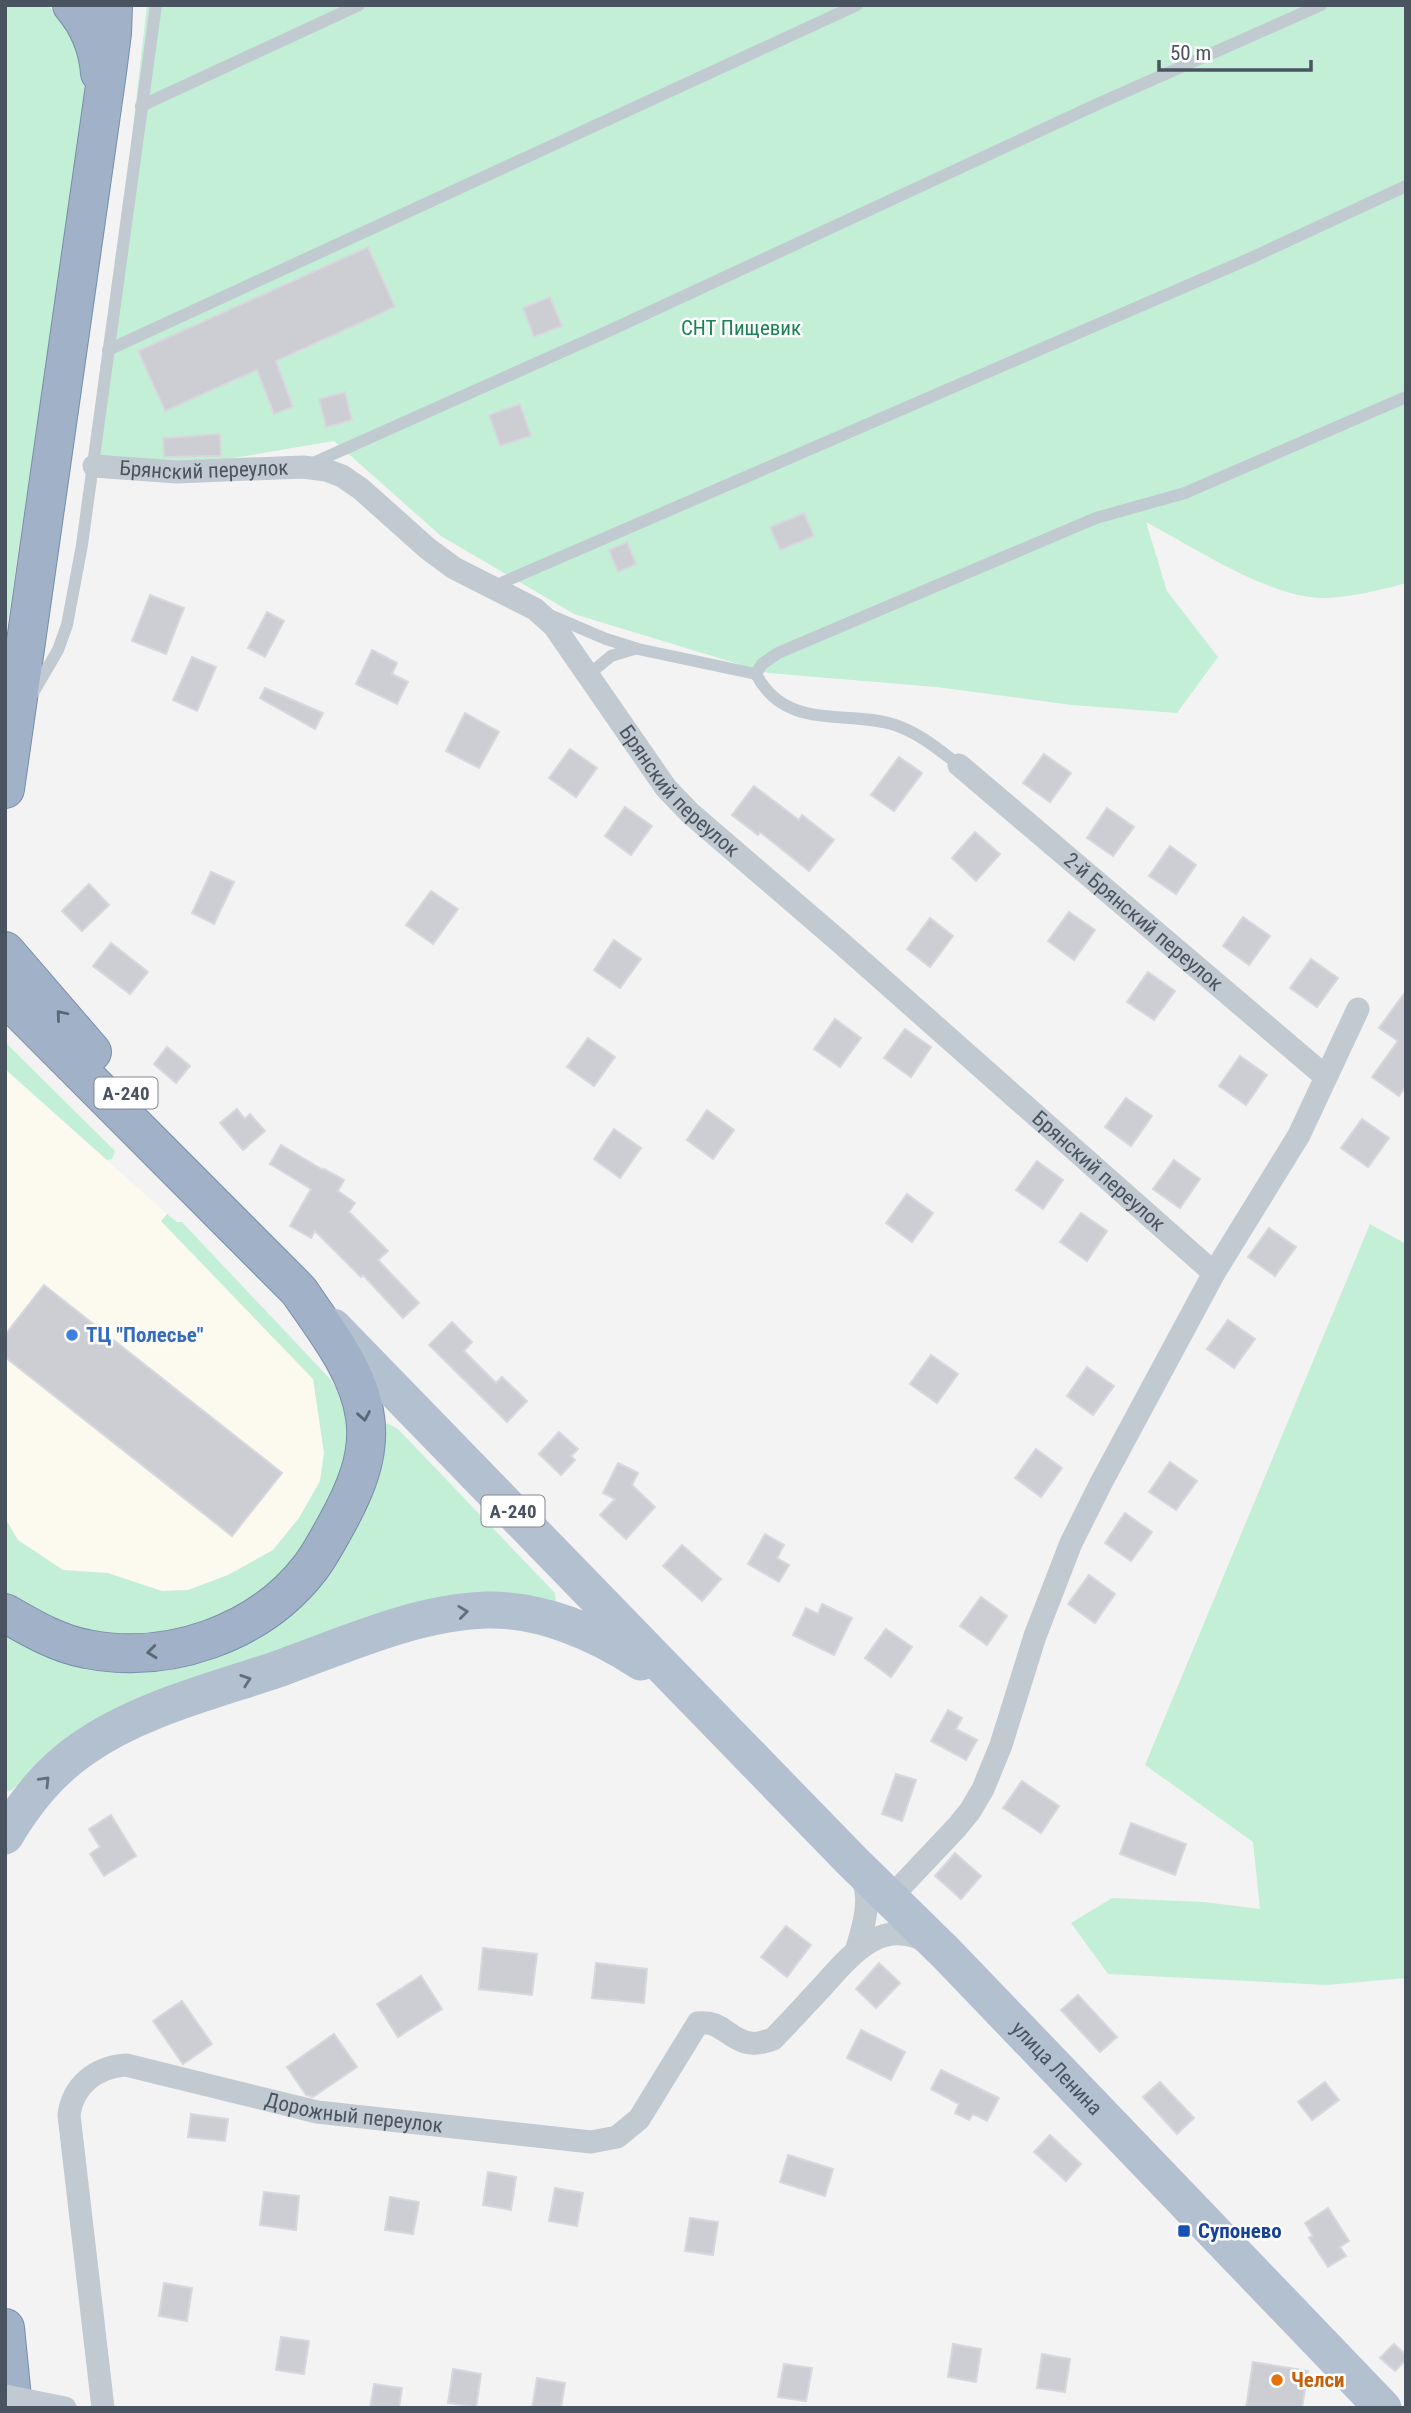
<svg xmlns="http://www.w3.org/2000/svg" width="1411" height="2413" font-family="'Roboto Condensed',sans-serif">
  <rect width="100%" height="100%" fill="#f4f3f3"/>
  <!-- commercial -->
  <polygon fill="#fcf9ef" points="5,1069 167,1214 161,1221 313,1379 324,1453 320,1481 299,1518 273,1550 228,1575 188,1590 162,1591 108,1573 63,1570 18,1540 7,1524 5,1518"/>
  <!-- green -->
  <g fill="#c4efd7">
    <path d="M5,5H47C76,30 86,64 85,101L5,641Z"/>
    <path d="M147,5H1406V583C1383,590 1346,598 1322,598C1270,598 1193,547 1146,522L1167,591L1218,657L1177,713L1072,705L936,687L768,673L574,614L441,536L334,441L180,467L115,456L94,466Z"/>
    <polygon points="5,1042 115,1151 112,1159 107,1160 5,1069"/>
    <polygon points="167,1214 177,1222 182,1222 331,1380 339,1393 350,1427 348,1458 311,1536 278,1579 236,1612 165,1636 85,1634 5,1595 5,1518 18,1540 63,1570 108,1573 162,1591 188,1590 228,1575 273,1550 299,1518 320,1481 324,1453 313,1379 161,1221"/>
    <polygon points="1370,1224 1406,1244 1406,1978 1327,1985 1108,1974 1071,1923 1112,1898 1204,1902 1260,1909 1253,1842 1145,1765"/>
    <polygon points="387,1423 398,1429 555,1593 556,1602 498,1594 21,1782 12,1790 5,1792 5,1632 236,1644"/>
  </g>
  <!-- building -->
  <g fill="#cdced4" stroke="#d7d8dd" stroke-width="2">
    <polygon points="368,247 395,307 276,361 293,407 274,414 257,370 165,411 138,351"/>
    <polygon points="550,297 562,326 534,337 523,308"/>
    <polygon points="345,392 352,420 326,427 319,399"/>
    <polygon points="520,404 531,436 500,446 489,415"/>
    <polygon points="220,434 221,456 164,457 163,438"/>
    <polygon points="804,513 814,536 780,550 770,527"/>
    <polygon points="627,542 636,564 618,572 609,550"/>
    <polygon points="150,595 184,608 166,654 132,641"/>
    <polygon points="267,612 284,621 265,657 248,648"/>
    <polygon points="372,650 397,663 392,674 408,682 397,704 356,684"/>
    <polygon points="192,657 216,667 197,711 173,700"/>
    <polygon points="265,688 323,713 315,729 260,698"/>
    <polygon points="465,713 499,732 479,768 446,751"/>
    <polygon points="570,749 597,768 576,797 549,778"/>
    <polygon points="1044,754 1071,773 1050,802 1023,783"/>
    <polygon points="899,757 922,773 894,811 871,795"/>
    <polygon points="754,786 799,820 802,815 834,840 809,871 760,832 758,835 732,815"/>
    <polygon points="625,807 652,826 631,855 605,836"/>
    <polygon points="1107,808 1134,827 1113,856 1087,838"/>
    <polygon points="975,832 1000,854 976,881 952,858"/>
    <polygon points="1170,846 1196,865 1176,894 1149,876"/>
    <polygon points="211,872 234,882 214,924 192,913"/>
    <polygon points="89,884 109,905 82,931 62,911"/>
    <polygon points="431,891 458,909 433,944 406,925"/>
    <polygon points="1069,912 1095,930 1074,960 1048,941"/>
    <polygon points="1243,917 1270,936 1249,965 1223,946"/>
    <polygon points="930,918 953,936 930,967 907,949"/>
    <polygon points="614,940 641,959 620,988 594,970"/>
    <polygon points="111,943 148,972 130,994 93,966"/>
    <polygon points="1311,959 1338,978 1317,1007 1290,988"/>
    <polygon points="1148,972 1175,991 1154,1020 1127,1002"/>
    <polygon points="1406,991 1406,1086 1399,1096 1372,1077 1398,1041 1379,1028"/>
    <polygon points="835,1019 861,1038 840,1067 814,1049"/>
    <polygon points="905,1029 931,1047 911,1077 884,1058"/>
    <polygon points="588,1038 615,1057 594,1086 567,1067"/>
    <polygon points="167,1047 190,1066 176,1083 154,1064"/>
    <polygon points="1240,1056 1267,1075 1246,1105 1219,1086"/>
    <polygon points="1126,1098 1152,1116 1131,1146 1105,1127"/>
    <polygon points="237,1109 245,1119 250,1114 265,1131 243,1150 220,1123"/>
    <polygon points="707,1110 734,1130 713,1159 687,1140"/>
    <polygon points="1362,1119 1389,1138 1368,1167 1341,1148"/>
    <polygon points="614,1129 641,1148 620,1178 594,1159"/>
    <polygon points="281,1145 323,1170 324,1169 344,1180 338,1191 355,1203 349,1212 388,1251 378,1260 419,1303 403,1318 363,1275 361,1277 315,1231 311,1238 290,1226 311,1189 270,1164"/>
    <polygon points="1174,1160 1200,1179 1180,1208 1153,1189"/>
    <polygon points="1037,1161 1063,1180 1043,1209 1016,1190"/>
    <polygon points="907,1194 933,1213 912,1242 886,1223"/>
    <polygon points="1081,1213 1107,1231 1087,1261 1060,1242"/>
    <polygon points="1269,1228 1296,1247 1275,1276 1248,1257"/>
    <polygon points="44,1285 282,1473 232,1536 5,1357 5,1335"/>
    <polygon points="1228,1320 1255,1339 1234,1368 1207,1349"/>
    <polygon points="452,1322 472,1342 464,1351 496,1383 502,1377 527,1401 507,1422 429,1345"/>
    <polygon points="931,1355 958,1374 937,1403 910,1384"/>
    <polygon points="1087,1367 1114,1386 1093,1415 1067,1396"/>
    <polygon points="559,1432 578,1449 571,1456 575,1460 561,1475 539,1454"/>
    <polygon points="1036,1449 1062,1468 1041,1497 1015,1478"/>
    <polygon points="1170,1462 1197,1481 1176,1510 1149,1492"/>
    <polygon points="618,1463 638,1473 632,1485 655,1507 626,1539 600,1515 615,1499 603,1493"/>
    <polygon points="1125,1513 1152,1532 1131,1561 1105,1543"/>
    <polygon points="765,1534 784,1545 777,1558 789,1565 779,1582 748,1564"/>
    <polygon points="682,1545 721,1579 702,1601 663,1566"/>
    <polygon points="1089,1575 1115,1594 1095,1623 1068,1604"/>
    <polygon points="981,1597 1007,1616 987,1645 960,1626"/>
    <polygon points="822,1604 852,1618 834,1655 793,1635 806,1608 818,1614"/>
    <polygon points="886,1629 912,1647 891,1677 865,1658"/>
    <polygon points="948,1710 962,1718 956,1729 977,1740 966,1760 931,1741"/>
    <polygon points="896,1774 916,1780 902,1821 882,1814"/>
    <polygon points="1022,1781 1059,1806 1041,1833 1003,1808"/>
    <polygon points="111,1815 136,1856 104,1876 90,1854 100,1847 89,1829"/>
    <polygon points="1131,1823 1186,1844 1175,1875 1120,1854"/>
    <polygon points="955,1853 981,1876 961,1899 935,1876"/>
    <polygon points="786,1926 811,1945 787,1977 761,1957"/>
    <polygon points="483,1948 537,1954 532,1995 479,1989"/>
    <polygon points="596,1963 647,1969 644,2003 592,1998"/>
    <polygon points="879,1963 900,1983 876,2008 856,1989"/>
    <polygon points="421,1976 442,2009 398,2037 377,2004"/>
    <polygon points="1078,1995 1117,2037 1100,2052 1061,2010"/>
    <polygon points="182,2001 212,2044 183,2064 153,2021"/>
    <polygon points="861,2030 905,2052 891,2080 847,2058"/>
    <polygon points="334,2034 357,2067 313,2097 306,2095 287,2067"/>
    <polygon points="941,2070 999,2098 987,2121 973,2114 969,2120 955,2113 959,2104 931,2089"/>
    <polygon points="1160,2082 1194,2118 1177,2134 1143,2097"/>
    <polygon points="1325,2082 1339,2100 1312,2120 1298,2102"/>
    <polygon points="191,2114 228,2119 225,2141 188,2137"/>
    <polygon points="1050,2135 1081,2164 1066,2181 1034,2152"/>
    <polygon points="788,2155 833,2169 825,2196 780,2182"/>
    <polygon points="488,2172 516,2177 511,2210 483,2205"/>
    <polygon points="555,2188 583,2193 577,2226 549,2221"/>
    <polygon points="264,2192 299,2196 296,2230 260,2225"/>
    <polygon points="390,2197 419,2202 413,2234 385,2230"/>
    <polygon points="1328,2208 1349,2241 1340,2247 1346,2256 1328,2267 1309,2238 1313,2236 1305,2223"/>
    <polygon points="690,2218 718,2222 713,2255 685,2251"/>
    <polygon points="164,2283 192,2288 187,2321 159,2316"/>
    <polygon points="281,2337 309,2341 304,2374 276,2370"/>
    <polygon points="953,2344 981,2349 976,2382 948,2377"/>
    <polygon points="1394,2344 1406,2355 1406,2360 1395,2371 1380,2358"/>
    <polygon points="1042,2354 1070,2359 1065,2392 1037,2388"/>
    <polygon points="1253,2362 1308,2371 1302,2408 1246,2408"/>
    <polygon points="784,2364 812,2368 806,2401 778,2397"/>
    <polygon points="453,2369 481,2374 476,2407 448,2403"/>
    <polygon points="537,2378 565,2383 561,2408 532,2408"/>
    <polygon points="374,2384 402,2388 399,2408 370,2408"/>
  </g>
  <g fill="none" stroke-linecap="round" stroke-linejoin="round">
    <defs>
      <g id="trunk">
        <path d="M72,5C89,25 98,46 100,73"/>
        <polyline points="5,789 107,72 112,33 113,5"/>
        <polyline points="5,951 92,1052"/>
        <path d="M5,996L299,1291C324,1328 359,1371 365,1417C371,1456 354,1493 335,1527C327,1541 320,1555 310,1568C259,1634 168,1665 87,1649C58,1644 31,1628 5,1613"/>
        <polyline points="5,2328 13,2408"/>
      </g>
    </defs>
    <!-- trunk casing -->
    <use href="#trunk" stroke="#778dab" stroke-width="40"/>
    <!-- service -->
    <g stroke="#c1c9d1" stroke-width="12">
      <polyline points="141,106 359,5"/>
      <polyline points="108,350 857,5"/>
      <polyline points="311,464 613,329 1102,102 1321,5"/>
      <polyline points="492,587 1251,258 1406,186"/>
      <polyline points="552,616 606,639 638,649 756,674"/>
      <polyline points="587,676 611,656 634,649"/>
      <polyline points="33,693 58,650 67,625 82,545 156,5"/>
      <path d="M959,765C938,749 919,733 895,725C846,709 786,732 756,674L762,664L778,653L1096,518L1185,493L1406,397"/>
    </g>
    <!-- minor -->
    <g stroke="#c1c9d1" stroke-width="23">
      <path id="s1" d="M94,466L177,472L303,467L326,470L342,476L361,489L427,548L454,568L535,609L554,626L666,788L690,813L840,942L1214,1273"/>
      <path id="s2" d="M959,765L1326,1077"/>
      <polyline points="890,1898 957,1827 970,1811 983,1789 1001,1745 1035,1636 1071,1543 1101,1483 1214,1273 1299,1135 1358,1009"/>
      <path d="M857,1948C864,1925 873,1896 860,1873"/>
      <path id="s3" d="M103,2408L69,2115C73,2085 96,2067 126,2065L317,2112L591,2142L617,2137L639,2119L698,2023C720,2020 726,2036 745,2042C755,2045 764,2042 773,2039C790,2022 806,2004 822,1987C850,1956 881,1916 927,1942"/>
    </g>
    <!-- primary -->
    <g stroke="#b3c0d0" stroke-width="37">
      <path id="s4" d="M333,1327L852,1861L946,1953L1383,2408"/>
      <path d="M5,1836C26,1801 49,1772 82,1749C139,1709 213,1691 278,1669C345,1645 416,1612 487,1610C542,1609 597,1633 641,1662"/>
    </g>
    <!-- trunk -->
    <use href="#trunk" stroke="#a0b1c8" stroke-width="38"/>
    <!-- minor-bridge -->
    <polyline stroke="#c1c9d1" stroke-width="23" points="5,2396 65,2408"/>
  </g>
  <!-- one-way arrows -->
  <defs><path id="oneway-chevron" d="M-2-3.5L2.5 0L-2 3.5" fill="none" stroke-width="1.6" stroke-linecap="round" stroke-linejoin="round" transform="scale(1.75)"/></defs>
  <g stroke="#5b6775">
    <use href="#oneway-chevron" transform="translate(61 1015) rotate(-130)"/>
    <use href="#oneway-chevron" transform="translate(364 1416) rotate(80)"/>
    <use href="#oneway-chevron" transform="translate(152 1652) rotate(174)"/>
  </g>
  <g stroke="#646f7c">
    <use href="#oneway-chevron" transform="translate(463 1612) rotate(-7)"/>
    <use href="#oneway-chevron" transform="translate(246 1680) rotate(-19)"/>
    <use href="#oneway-chevron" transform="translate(45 1781) rotate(-46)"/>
  </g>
  <!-- markers -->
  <circle fill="#3f7fe0" stroke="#fff" stroke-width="2.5" cx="72" cy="1335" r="7"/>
  <rect fill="#1a4fb4" stroke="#fff" stroke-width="2.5" x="1177" y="2224" width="14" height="14" rx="3.5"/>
  <circle fill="#e8710a" stroke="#fff" stroke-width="2.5" cx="1277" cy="2380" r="7"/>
  <g text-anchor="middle" stroke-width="5" stroke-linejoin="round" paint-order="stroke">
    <!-- shield labels -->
    <g fill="#fff" stroke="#808790" stroke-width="2">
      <rect x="94.5" y="1077.5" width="63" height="31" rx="5"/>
      <rect x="481.5" y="1495.5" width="63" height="31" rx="5"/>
    </g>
    <g font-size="19" font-weight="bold" fill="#4a5460">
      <text x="126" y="1100">А-240</text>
      <text x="513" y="1518">А-240</text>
    </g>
    <!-- park labels -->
    <g font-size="21" fill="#1a8253" stroke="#fff">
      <text x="741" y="335">СНТ Пищевик</text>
    </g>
    <!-- street labels -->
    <g font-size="21" fill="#4a5460" stroke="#fff">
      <text dy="7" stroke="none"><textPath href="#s1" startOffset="110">Брянский переулок</textPath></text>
      <text dy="7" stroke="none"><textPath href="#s1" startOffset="719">Брянский переулок</textPath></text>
      <text dy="7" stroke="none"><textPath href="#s2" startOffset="242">2-й Брянский переулок</textPath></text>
      <text dy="7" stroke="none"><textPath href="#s1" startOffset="1286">Брянский переулок</textPath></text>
      <text dy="7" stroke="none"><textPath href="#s4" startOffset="1036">улица Ленина</textPath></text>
      <text dy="7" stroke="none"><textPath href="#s3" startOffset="611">Дорожный переулок</textPath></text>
    </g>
    <!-- shop labels -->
    <g font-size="21" font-weight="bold" fill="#366cbe" stroke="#fff" text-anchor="start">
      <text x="86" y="1342">ТЦ "Полесье"</text>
    </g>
    <!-- transit labels -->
    <g font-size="21" font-weight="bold" fill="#164399" stroke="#fff" text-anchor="start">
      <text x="1198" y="2238">Супонево</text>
    </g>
    <!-- food labels -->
    <g font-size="21" font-weight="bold" fill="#c56008" stroke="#fff" text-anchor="start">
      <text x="1291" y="2387">Челси</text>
    </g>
  </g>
  <!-- border -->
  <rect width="1411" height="2413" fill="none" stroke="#4a5460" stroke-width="14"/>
  <!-- scale -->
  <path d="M1159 60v10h152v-10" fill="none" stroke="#4a5460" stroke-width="3.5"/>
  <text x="1170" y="60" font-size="21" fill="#4a5460" stroke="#ffffff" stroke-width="5" paint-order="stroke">50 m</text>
</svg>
